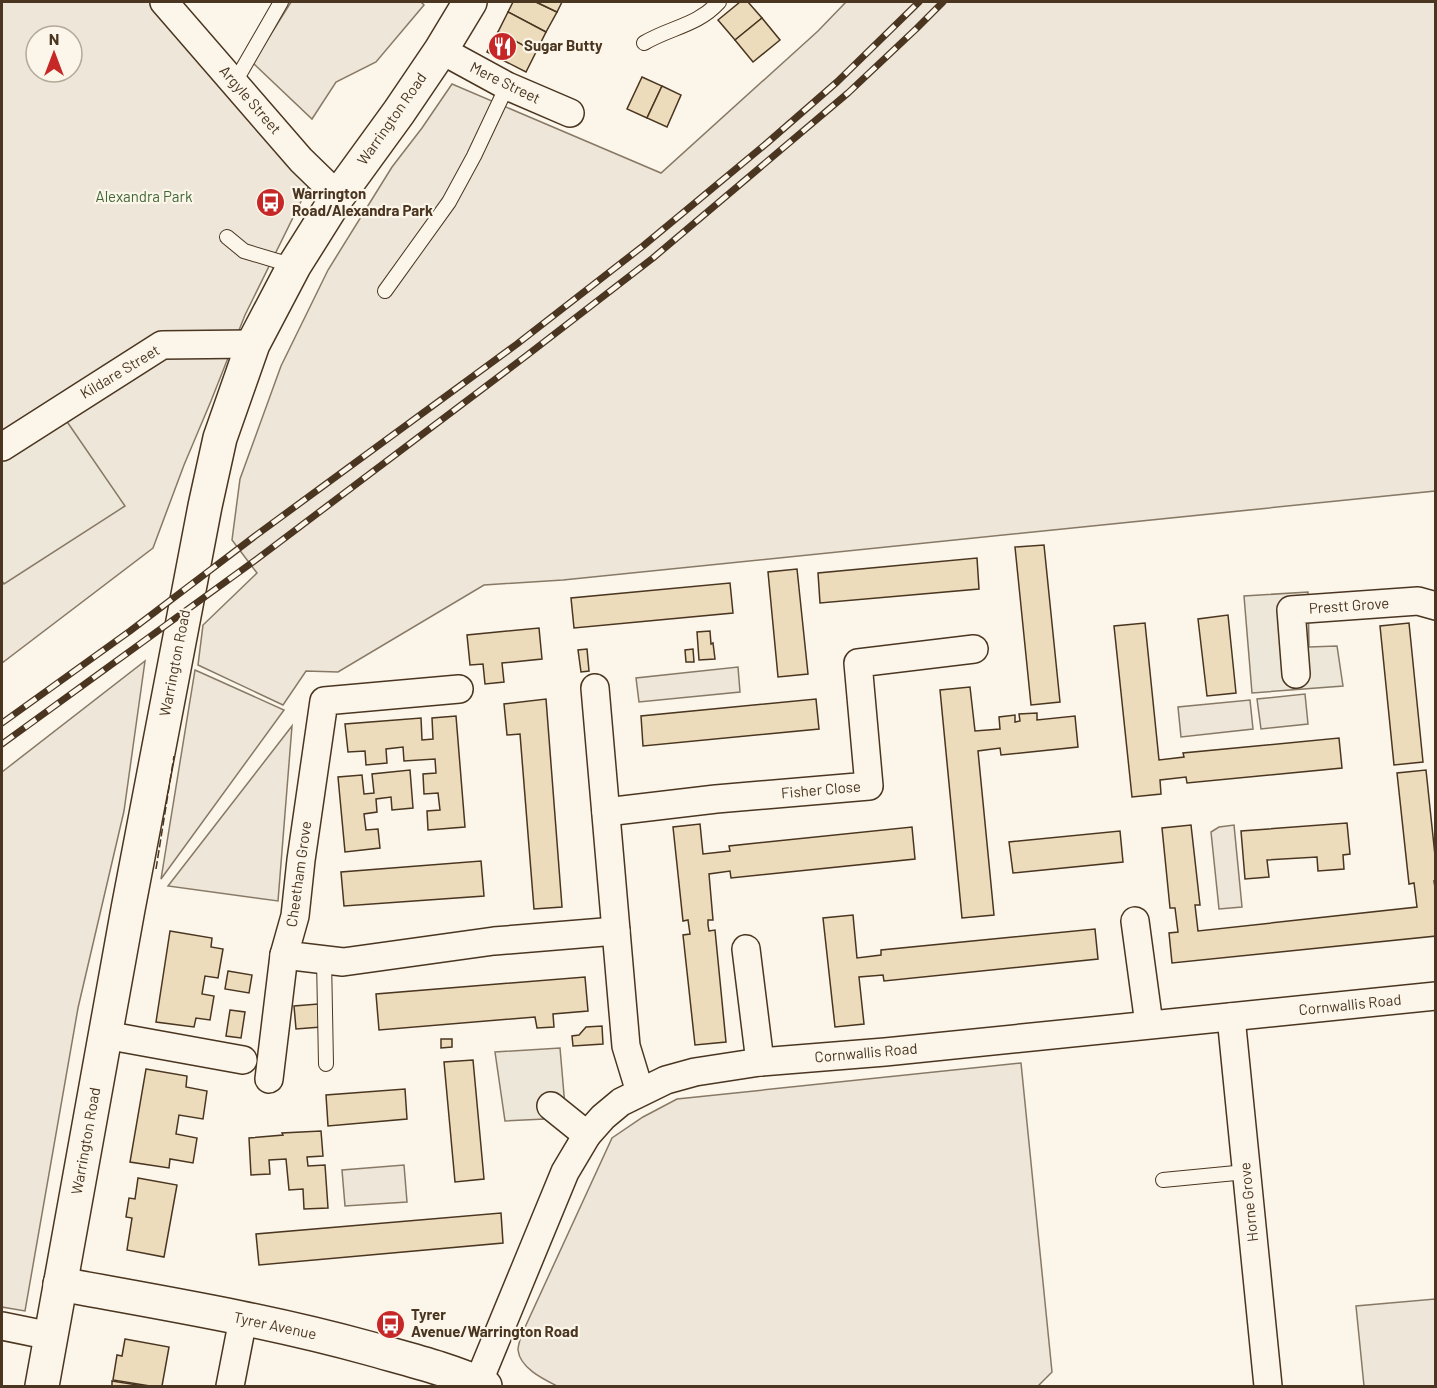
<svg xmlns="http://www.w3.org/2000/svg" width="1437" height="1388" font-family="Barlow,sans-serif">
  <rect width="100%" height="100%" fill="#fbf6e9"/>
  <!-- green -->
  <g fill="#ede6d9" stroke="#887966" stroke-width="1.5" fill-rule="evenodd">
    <path d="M2,2H164L311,181L245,315L211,401L184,465L153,548L2,663ZM36,36H72V72H36Z"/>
    <polygon points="291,2 421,2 424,5 376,62 336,82 312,119 253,63"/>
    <polygon points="846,2 1435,2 1435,491 563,580 484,585 338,672 306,671 283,705 198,665 203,625 257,573 232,540 240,479 281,366 328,270 392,167 422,128 452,84 661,173 818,31"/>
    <polygon points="145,661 124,811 78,1008 25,1311 2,1307 2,772"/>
    <polygon points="738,667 740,692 639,702 636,678"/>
    <polygon points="195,670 284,710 161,879"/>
    <polygon points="1305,694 1308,724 1261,729 1257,699"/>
    <polygon points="1250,700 1253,729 1181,737 1178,707"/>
    <polygon points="292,726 278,901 168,886"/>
    <polygon points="1234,825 1242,907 1219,909 1211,832 1219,827"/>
    <path d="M1021,1063L1052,1372L1038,1386H557C543,1379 520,1368 518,1350C518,1346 520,1340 521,1336L612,1138L643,1117L677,1099Z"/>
    <polygon points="404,1165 407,1202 345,1206 342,1170"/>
    <polygon points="1435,1299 1435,1386 1364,1386 1356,1306"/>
  </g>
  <!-- parking -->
  <g fill="#ede7d9" stroke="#887966" stroke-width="1.5">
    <polygon points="59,410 125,506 4,584 2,581 2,447"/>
    <polygon points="1308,592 1309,647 1337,646 1343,686 1252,693 1244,596"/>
    <polygon points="560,1048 566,1118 505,1121 495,1052"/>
  </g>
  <!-- building -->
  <g fill="#ecdcbc" stroke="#4a3520" stroke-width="1.5">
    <polygon points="513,2 536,2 557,12 546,32 508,12"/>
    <polygon points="536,2 562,2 557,12"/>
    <polygon points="740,2 748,2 762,18 735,40 718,20"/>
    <polygon points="508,12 546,32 536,52 498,32"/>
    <polygon points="762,18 780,40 753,62 735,40"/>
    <polygon points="498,32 536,52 526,72 487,52"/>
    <polygon points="642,77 662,86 647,118 627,109"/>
    <polygon points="662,86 681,95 667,127 647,118"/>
    <polygon points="1044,545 1060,702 1031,705 1015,547"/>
    <polygon points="977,558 979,589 820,603 818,573"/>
    <polygon points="797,569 808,674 778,677 768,572"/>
    <polygon points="730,583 733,613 574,628 571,598"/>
    <polygon points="1228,615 1236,693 1207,696 1198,619"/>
    <polygon points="1145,623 1159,760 1184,757 1183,753 1339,738 1342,768 1187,783 1186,777 1160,780 1161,794 1132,797 1114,626"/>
    <polygon points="1409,623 1423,762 1394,765 1380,626"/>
    <polygon points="539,628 542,659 502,663 504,682 485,684 483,664 470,665 467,635"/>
    <polygon points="710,631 711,644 713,643 715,659 699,660 697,632"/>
    <polygon points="587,649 589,671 581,672 578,650"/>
    <polygon points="693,649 694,662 686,662 685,650"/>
    <polygon points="970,687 975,731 1000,729 999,717 1015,715 1015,722 1020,721 1019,714 1037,713 1037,720 1075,716 1078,747 1001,755 1000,748 978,751 994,915 962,918 940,690"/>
    <polygon points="546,699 562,907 534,909 520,734 507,735 504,704"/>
    <polygon points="816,699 819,729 643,746 641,716"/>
    <polygon points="456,716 465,827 428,830 427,811 440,810 438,793 424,794 423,774 436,773 435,759 404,761 403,747 386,749 387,763 366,765 365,751 348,752 345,724 421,718 422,740 433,739 432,718"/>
    <polygon points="410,770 413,808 392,810 391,797 376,799 377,812 364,814 366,830 378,829 380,848 345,852 338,777 362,775 364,794 374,793 372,774"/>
    <polygon points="1426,770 1436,865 1436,881 1434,881 1436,894 1436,936 1172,963 1169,933 1178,932 1175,908 1170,908 1162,828 1191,825 1200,905 1195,905 1198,931 1417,907 1414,883 1409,884 1397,773"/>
    <polygon points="1347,823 1350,854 1343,855 1344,869 1318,871 1317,857 1267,860 1269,877 1245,879 1241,831"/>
    <polygon points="700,824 703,854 730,851 729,846 912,827 915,859 731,878 730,871 709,874 713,920 708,920 708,925 709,931 715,930 726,1042 695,1045 683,935 690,934 688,920 683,921 673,827"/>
    <polygon points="1120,831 1123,862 1013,873 1009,842"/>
    <polygon points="481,861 484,896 344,906 341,872"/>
    <polygon points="853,915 857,958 881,955 881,950 1095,929 1098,959 884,981 883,975 859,977 864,1024 835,1027 823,918"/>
    <polygon points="170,931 212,938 211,947 223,949 218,978 205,976 202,994 214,996 210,1020 196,1018 194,1027 156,1022"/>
    <polygon points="228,971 252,975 249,993 225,989"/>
    <polygon points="585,977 588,1011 553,1014 554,1027 537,1028 535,1017 379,1030 376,994"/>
    <polygon points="318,1004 321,1027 296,1029 294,1006"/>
    <polygon points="230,1010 245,1012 241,1038 226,1036"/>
    <polygon points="602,1026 603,1044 573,1046 572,1036 579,1035 586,1027"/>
    <polygon points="441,1039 452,1039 452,1047 441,1048"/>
    <polygon points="473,1060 484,1179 455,1182 444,1062"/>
    <polygon points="146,1069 187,1076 186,1087 207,1091 203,1119 179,1115 176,1134 197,1138 193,1163 170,1159 169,1168 130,1162"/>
    <polygon points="405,1089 407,1119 328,1126 326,1095"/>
    <polygon points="321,1131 323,1156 307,1157 308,1166 325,1165 328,1208 304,1209 303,1189 289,1190 286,1159 269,1160 270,1174 251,1175 249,1138 283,1135 282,1133"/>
    <polygon points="138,1178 177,1185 164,1257 127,1250 132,1218 126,1217 129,1198 135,1199"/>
    <polygon points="501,1213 503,1243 259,1265 256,1234"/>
    <polygon points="125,1339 169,1347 162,1386 150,1386 113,1380 117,1355 122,1356"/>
    <polygon points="112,1381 144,1386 112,1386"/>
  </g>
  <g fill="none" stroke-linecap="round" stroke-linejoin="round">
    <defs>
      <g id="service">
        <path d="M644,43C671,27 697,26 719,2"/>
        <polyline points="235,82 281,2"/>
        <polyline points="227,237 244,251 294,266"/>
        <polyline points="385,291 449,202 474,156 507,86"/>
        <polyline points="324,959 326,1064"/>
        <polyline points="1163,1180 1246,1172"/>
      </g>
      <g id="minor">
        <polyline points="164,2 301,160 338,196"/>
        <polyline points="441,50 507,86 570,113"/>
        <polyline points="2,447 162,345 253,344"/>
        <polyline points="1296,674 1291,610 1418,601 1436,606"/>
        <polyline points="595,688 626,1046 640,1092"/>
        <polyline points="459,689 324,701 301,860 295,916 284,955 343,962 494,941 616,931"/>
        <polyline points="606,812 716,799 869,786 858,663 974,649"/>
        <polyline points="1135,921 1149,1024"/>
        <polyline points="746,949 760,1062"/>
        <polyline points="1231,1017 1268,1386"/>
        <polyline points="105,1035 243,1060"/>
        <polyline points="269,1079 284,955"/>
        <polyline points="551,1106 587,1135"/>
        <polyline points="2,1326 51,1336"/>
        <polyline points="478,1383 565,1172 587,1135 603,1117 621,1102 666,1080 695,1072 760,1062 885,1052 1436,996"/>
        <polyline points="230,1386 243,1319"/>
      </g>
      <path id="tertiary" d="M60,1284C163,1303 267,1320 368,1348C406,1359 449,1369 485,1386"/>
      <polyline id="secondary" points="42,1386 128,909 205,506 220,438 253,344 294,266 338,196 399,112 441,50 470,2"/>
    </defs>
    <!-- service casing -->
    <use href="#service" stroke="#4a3520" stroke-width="16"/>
    <!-- minor casing -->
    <use href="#minor" stroke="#4a3520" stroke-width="30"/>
    <!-- tertiary casing -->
    <use href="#tertiary" stroke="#4a3520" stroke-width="36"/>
    <!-- secondary casing -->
    <use href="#secondary" stroke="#4a3520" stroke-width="36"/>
    <!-- service -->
    <use href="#service" stroke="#fbf6e9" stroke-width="14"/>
    <!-- minor -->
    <use href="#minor" stroke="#fbf6e9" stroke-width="27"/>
    <!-- tertiary -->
    <use href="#tertiary" stroke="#fbf6e9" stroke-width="33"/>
    <!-- secondary -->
    <use href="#secondary" stroke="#fbf6e9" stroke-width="33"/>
    <defs>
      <g id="rail">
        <polyline points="2,723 130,631 255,536 517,344 643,246 767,143 837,82 919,2"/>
        <polyline points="2,744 257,559 526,356 653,258 848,93 916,29 943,2"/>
      </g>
    </defs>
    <!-- rail casing -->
    <use href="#rail" stroke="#4a3520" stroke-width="7"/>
    <!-- rail -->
    <use href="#rail" stroke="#fbf6e9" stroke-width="4.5" stroke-dasharray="14" stroke-linecap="butt"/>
    <!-- fence -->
    <polyline stroke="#4a3520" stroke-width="1.5" stroke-dasharray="8 3" stroke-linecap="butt" points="156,869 174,756"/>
  </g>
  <!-- icons -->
  <defs>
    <symbol id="restaurant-disc" viewBox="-11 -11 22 22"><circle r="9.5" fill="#c62828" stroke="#fbf6e9"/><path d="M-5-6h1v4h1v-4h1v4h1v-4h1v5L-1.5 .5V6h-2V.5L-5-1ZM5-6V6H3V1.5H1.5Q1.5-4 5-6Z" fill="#fff"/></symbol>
    <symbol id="bus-disc" viewBox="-11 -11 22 22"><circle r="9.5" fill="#c62828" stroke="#fbf6e9"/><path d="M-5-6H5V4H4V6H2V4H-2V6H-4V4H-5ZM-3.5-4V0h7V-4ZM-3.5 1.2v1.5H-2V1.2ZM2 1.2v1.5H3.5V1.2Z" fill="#fff"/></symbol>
  </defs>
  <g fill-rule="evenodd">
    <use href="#restaurant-disc" x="486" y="30" width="33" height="33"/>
    <use href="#bus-disc" x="254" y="186" width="33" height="33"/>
    <use href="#bus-disc" x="374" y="1308" width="33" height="33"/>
  </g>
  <g text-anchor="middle" stroke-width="4.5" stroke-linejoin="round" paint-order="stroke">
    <!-- poi labels -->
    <g font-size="15" font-weight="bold" fill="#4a3520" stroke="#fbf6e9" text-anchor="start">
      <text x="524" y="51">Sugar Butty</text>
      <text x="292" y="199">Warrington<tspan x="292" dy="17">Road/Alexandra Park</tspan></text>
      <text x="411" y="1320">Tyrer<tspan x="411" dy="17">Avenue/Warrington Road</tspan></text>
    </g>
    <!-- street labels -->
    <g font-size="15" fill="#4a3520" stroke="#fbf6e9">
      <text transform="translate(505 83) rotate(26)" y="5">Mere Street</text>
      <text transform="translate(250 100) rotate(49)" y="5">Argyle Street</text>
      <text transform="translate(392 119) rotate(-55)" y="5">Warrington Road</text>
      <text transform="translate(120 372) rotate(-31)" y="5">Kildare Street</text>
      <text transform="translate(1349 606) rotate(-4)" y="5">Prestt Grove</text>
      <text transform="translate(175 663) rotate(-79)" y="5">Warrington Road</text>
      <text transform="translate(821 790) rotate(-5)" y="5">Fisher Close</text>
      <text transform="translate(299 874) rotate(-82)" y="5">Cheetham Grove</text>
      <text transform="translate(1350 1005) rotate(-6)" y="5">Cornwallis Road</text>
      <text transform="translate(866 1053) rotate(-5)" y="5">Cornwallis Road</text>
      <text transform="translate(86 1141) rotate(-80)" y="5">Warrington Road</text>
      <text transform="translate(1249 1202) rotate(-96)" y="5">Horne Grove</text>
      <text transform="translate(275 1326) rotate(12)" y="5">Tyrer Avenue</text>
    </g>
    <!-- park labels -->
    <g font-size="15" fill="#436837" stroke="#fbf6e9">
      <text x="144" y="202">Alexandra Park</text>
    </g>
  </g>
  <!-- border -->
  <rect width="1437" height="1388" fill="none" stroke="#4a3520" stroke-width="6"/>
  <!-- north arrow -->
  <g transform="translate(54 54)"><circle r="28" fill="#fbf6e9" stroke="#b4a999" stroke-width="1.5"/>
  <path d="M0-4.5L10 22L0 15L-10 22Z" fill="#c62828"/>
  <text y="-9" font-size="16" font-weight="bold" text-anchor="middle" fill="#4a3520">N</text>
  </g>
</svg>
